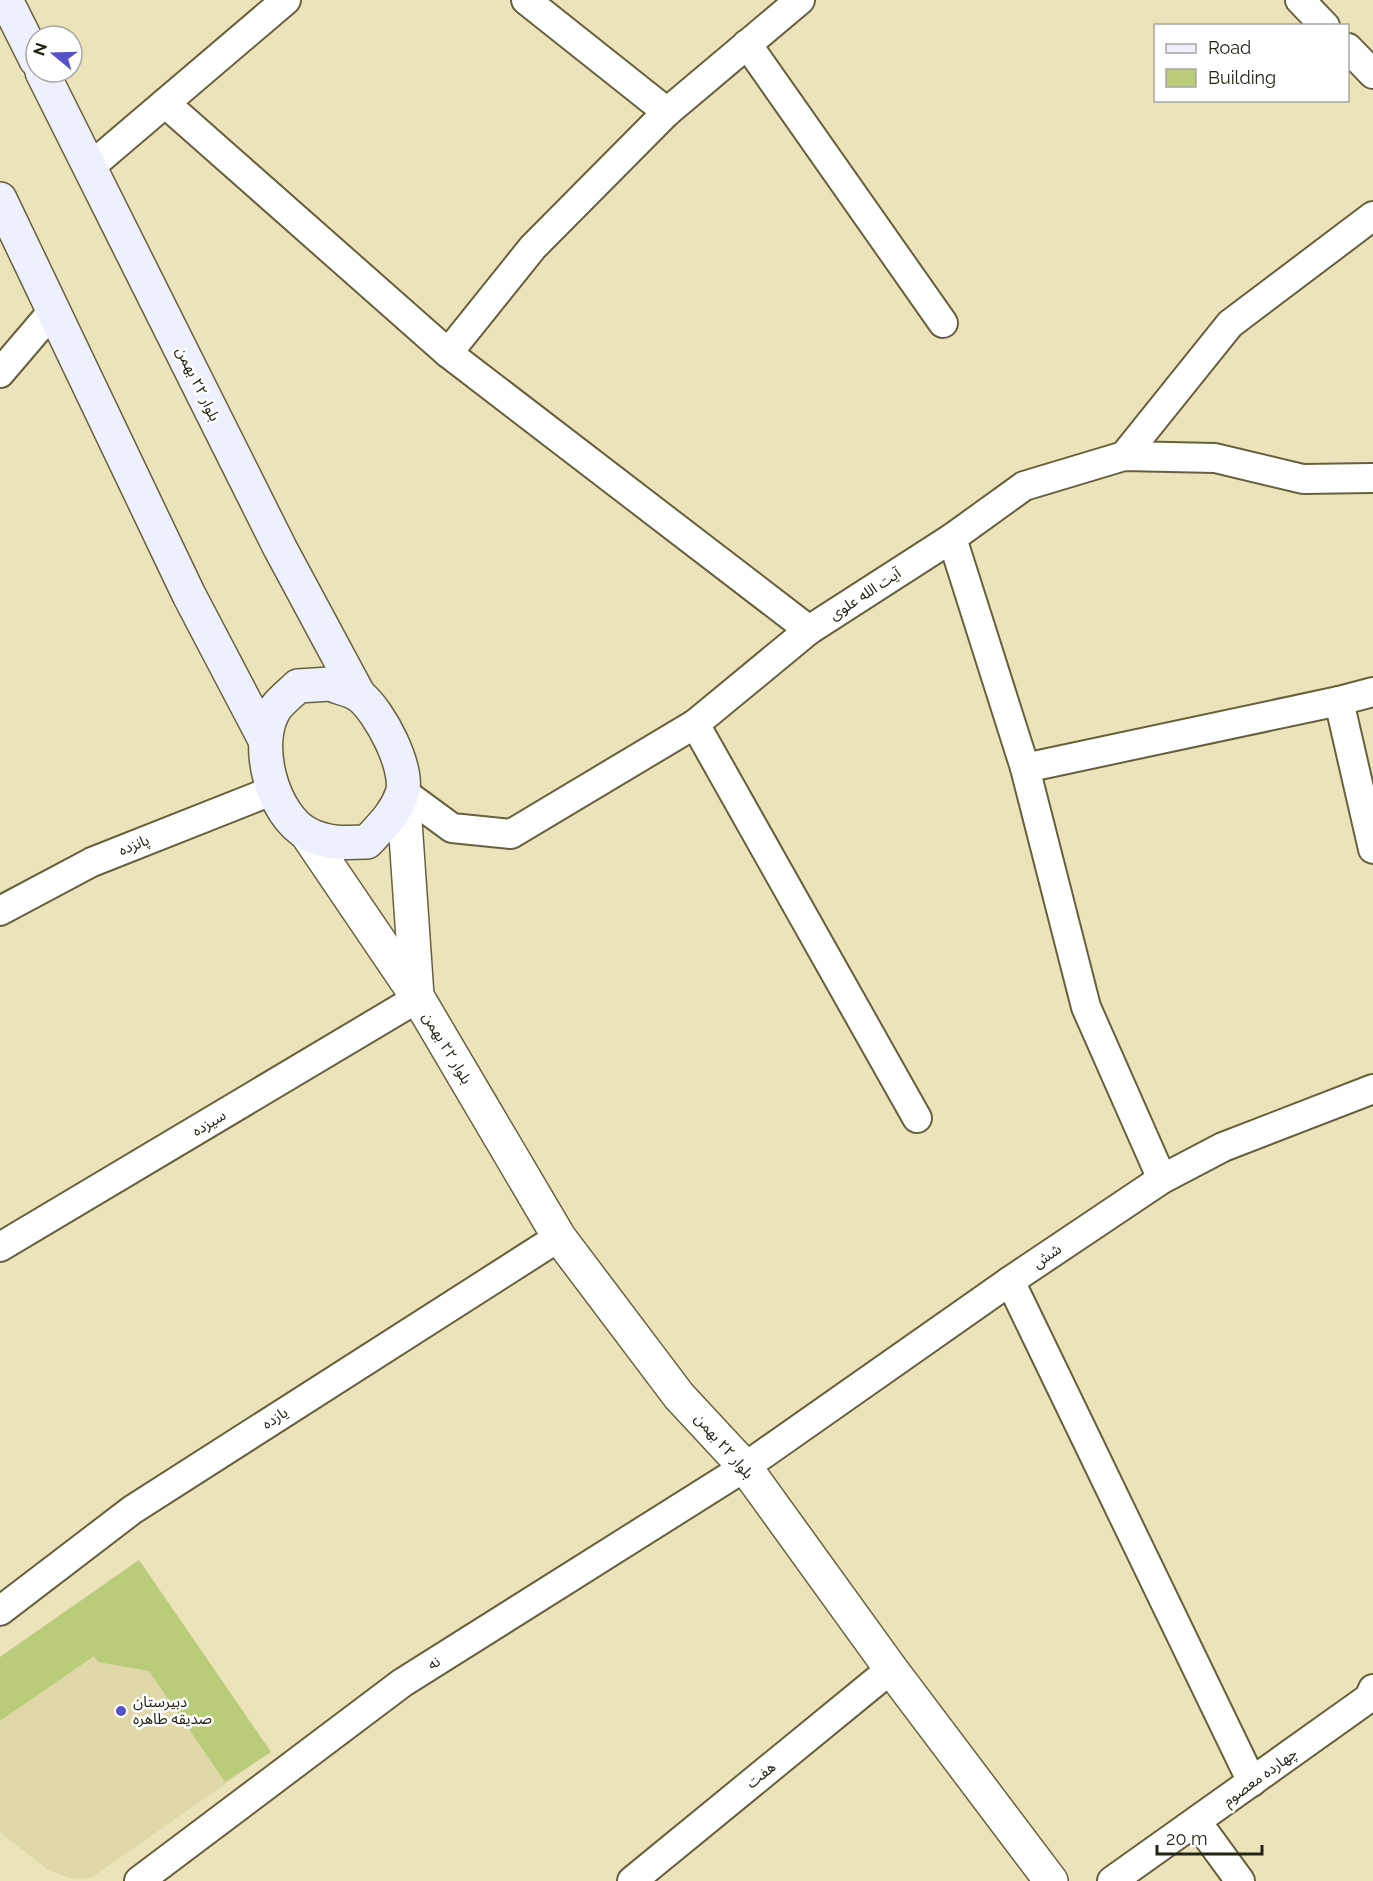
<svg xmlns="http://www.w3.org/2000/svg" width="1373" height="1881" font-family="Raleway,'Noto Sans Arabic',sans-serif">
  <rect width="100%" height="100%" fill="#ebe4bb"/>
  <!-- built -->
  <polygon fill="#e0d8a8" points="139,1560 271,1752 91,1878 69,1878 48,1870 0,1832 0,1657"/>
  <!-- building -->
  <polygon fill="#b9cc7a" points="139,1560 271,1752 225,1782 149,1671 98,1662 94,1656 0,1721 0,1657"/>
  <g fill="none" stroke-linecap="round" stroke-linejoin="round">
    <defs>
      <g id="minor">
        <polyline points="526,0 667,112"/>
        <polyline points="1300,0 1325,26"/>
        <polyline points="747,44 943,323"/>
        <polyline points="1348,48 1373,74"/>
        <polyline points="165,103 448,353 809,630"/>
        <polyline points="90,167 286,0"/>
        <polyline points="448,353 533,247 667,112 800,0"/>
        <polyline points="0,373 52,312"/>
        <polyline points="1124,456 1230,324 1373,216"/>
        <polyline points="952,538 1025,768 1339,701 1373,849"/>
        <polyline points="1339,701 1373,692"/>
        <polyline points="695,724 917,1118"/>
        <polyline points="1025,768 1086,1007 1162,1179"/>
        <polyline points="403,792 452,828 511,834 695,724 809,630 952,538 1024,486 1124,456 1215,458 1303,479 1373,478"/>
        <polyline points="0,911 92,862 274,790"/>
        <polyline points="0,1247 418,998"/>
        <polyline points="1010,1281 1252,1782"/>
        <polyline points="0,1611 132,1510 559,1237"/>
        <polyline points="1197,1822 1240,1881"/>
        <polyline points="139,1881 402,1683 745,1467 1010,1281 1162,1179 1223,1147 1373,1089"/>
        <polyline points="632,1881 891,1669"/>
        <polyline points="1112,1881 1369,1698 1373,1689"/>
      </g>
      <g id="tertiary">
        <polyline points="403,792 417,996"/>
        <polyline points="306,833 418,998 559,1237 679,1396 745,1467 891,1669 1051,1881"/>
      </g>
      <g id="secondary">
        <polyline points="6,0 36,60"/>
        <polyline points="42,72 280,548 359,695"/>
        <polyline points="0,199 189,595 264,738"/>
        <path d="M330,684C339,688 352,690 360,696C380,712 410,769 402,794C395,814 381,827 367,842C345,843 328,844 308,834C272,815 253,743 275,709C280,701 291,693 298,686Z"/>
      </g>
    </defs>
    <!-- minor casing -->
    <use href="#minor" stroke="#67603c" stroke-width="32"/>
    <!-- tertiary casing -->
    <use href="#tertiary" stroke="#67603c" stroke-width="36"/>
    <!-- secondary casing -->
    <use href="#secondary" stroke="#67603c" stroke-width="36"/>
    <!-- minor -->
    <use href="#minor" stroke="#fff" stroke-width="28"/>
    <!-- tertiary -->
    <use href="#tertiary" stroke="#fff" stroke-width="33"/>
    <!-- secondary -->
    <use href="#secondary" stroke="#eef0fe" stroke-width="33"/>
  </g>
  <!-- markers -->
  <circle fill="#5552c9" stroke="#fff" stroke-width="2" cx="121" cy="1711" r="6"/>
  <g text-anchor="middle" stroke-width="5" stroke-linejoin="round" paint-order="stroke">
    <!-- street labels -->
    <g font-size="15" fill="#252313" stroke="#fff">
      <text transform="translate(198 384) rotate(64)" y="5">بلوار ۲۲ بهمن</text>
      <text transform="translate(865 594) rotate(-33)" y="5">آیت الله علوی</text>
      <text transform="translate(134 845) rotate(-22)" y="5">پانزده</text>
      <text transform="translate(447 1048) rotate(59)" y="5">بلوار ۲۲ بهمن</text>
      <text transform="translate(209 1123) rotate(-31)" y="5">سیزده</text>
      <text transform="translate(1047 1256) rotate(-34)" y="5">شش</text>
      <text transform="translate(275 1418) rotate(-33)" y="5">یازده</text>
      <text transform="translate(724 1446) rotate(49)" y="5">بلوار ۲۲ بهمن</text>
      <text transform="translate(434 1663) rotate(-32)" y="5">نه</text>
      <text transform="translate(761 1775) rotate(-39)" y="5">هفت</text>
      <text transform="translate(1260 1777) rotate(-36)" y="5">چهارده معصوم</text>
    </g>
    <!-- poi labels -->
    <g font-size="15" fill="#252313" stroke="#fff" text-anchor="start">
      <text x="133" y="1707">دبیرستان<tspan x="133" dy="17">صدیقه طاهره</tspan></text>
    </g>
  </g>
  <!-- legend -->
  <rect x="1154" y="24" width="195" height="78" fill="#ffffff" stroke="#a8a7a1" stroke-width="1.5"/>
  <rect x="1166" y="44" width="30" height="9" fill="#eef0fe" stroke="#a8a7a1" stroke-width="1.5"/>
  <text x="1208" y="54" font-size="18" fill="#252313">Road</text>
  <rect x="1166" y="69" width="30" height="18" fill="#b9cc7a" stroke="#a8a7a1" stroke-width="1.5"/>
  <text x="1208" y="84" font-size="18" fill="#252313">Building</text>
  <!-- north arrow -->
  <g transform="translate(54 54) rotate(289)"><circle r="28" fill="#ffffff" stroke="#a8a7a1" stroke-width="1.5"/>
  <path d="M0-4.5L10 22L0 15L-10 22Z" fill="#5552c9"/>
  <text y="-9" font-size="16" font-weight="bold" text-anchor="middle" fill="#252313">N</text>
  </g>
  <!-- scale -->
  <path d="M1157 1845v9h105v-9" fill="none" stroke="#252313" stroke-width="3"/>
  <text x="1166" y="1845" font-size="18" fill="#252313" stroke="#ffffff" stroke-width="4.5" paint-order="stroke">20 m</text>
</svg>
